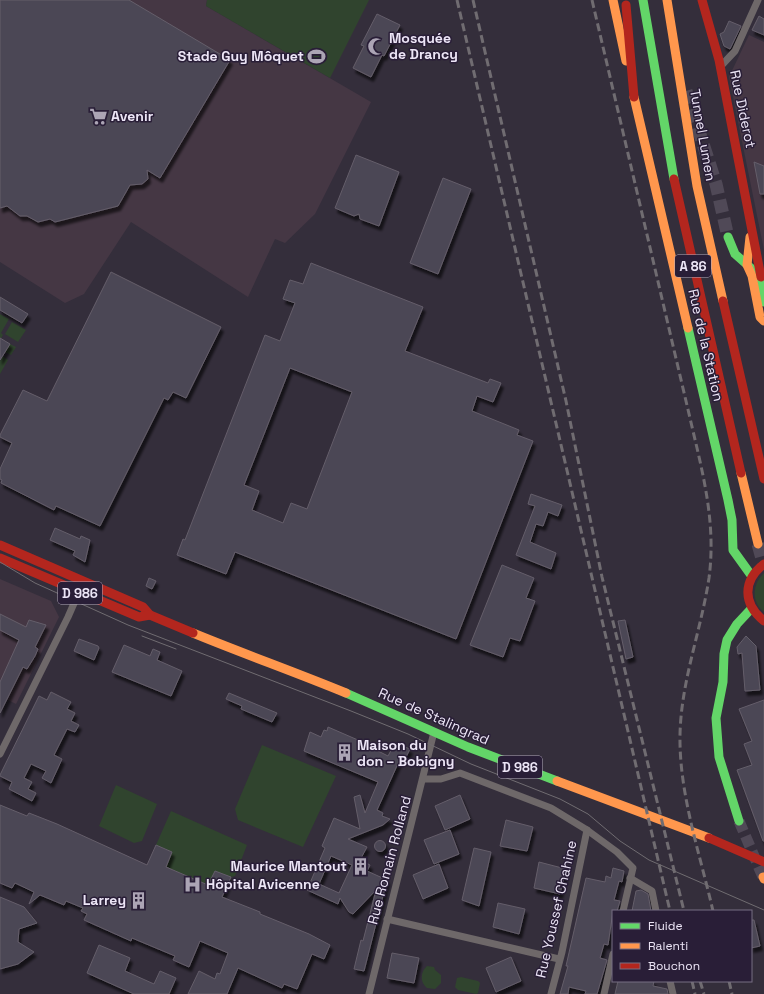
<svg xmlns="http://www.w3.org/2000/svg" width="764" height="994" font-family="'Space Grotesk',sans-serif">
  <defs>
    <filter id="shadow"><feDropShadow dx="2.5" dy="4.5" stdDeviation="1" flood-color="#0009"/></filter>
  </defs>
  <rect width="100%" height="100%" fill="#342e3b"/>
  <!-- commercial -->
  <g fill="#453744">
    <polygon points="0,0 207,0 206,6 371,102 315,214 285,243 275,239 248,297 131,222 84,294 65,303 0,262"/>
    <polygon points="749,35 764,42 764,250 729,77"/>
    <polygon points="0,579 51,601 59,617 16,704 0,696"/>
  </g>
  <!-- green -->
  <g fill="#30442e">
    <polygon points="207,0 369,0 330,78 206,6"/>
    <polygon points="0,314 9,319 1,333 3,335 0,340"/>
    <polygon points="12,322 26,330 18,342 5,334"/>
    <polygon points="10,344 16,347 11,355 5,352"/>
    <polygon points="3,356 8,360 0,374 0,361"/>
    <path d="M764,573V612C751,602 752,584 764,573Z"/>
    <polygon points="262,745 336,776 303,847 238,820 235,809"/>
    <polygon points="116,785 157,804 142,841 134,843 99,826"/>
    <polygon points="171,811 247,845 235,876 231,877 215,871 208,885 166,867 172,852 156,845"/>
    <path d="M427,966L434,967L435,970L441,975V983L435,989L427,988C420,983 420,972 427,966Z"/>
    <polygon points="461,977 478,981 480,983 478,993 476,994 458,990 455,987 457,978"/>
  </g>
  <!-- building -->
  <g fill="#4c4654" stroke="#645e6a" fill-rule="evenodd" filter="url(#shadow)">
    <polygon points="0,0 129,0 230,60 160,178 147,170 148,179 142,184 130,185 118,206 55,222 50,219 38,222 27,216 20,216 7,206 0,208"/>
    <polygon points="377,14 400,25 384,56 382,55 371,77 353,68 364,46 361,45"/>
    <polygon points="759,16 764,19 764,35 752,30"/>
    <polygon points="729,21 741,26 730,49 724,46 720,34 724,32"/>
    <polygon points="356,155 399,172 379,226 360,219 359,214 354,216 335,208"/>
    <polygon points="754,162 764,166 764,194 760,194"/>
    <polygon points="443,178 471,189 438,274 410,263"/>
    <path d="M311,263L423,307L405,351L488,383L490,379L501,383L493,402L477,396L472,411L519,430L517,435L533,441L456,639L235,552L226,574L177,555L183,539L185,540L265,335L280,341L295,303L283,299L290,280L303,284ZM290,368L352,392L307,509L291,503L283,523L252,510L259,491L244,485Z"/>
    <polygon points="111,272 221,327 186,398 173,392 168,400 164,398 100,526 56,506 54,510 1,483 2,480 0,479 0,469 12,443 0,437 0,435 23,390 47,401"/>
    <polygon points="0,297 28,314 22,323 0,310"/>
    <polygon points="0,338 10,344 0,360"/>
    <polygon points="531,494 562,505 558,516 548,512 543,526 536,524 530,542 556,553 551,569 516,555 535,506 528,504"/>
    <polygon points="55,528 80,539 81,536 90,540 85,562 73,555 75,551 50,540"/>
    <polygon points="502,565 534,578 526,598 535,601 520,641 510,638 503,657 470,645"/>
    <polygon points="149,578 156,581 152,589 146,586"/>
    <polygon points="0,614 26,627 29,620 46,625 35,647 38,649 35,656 27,669 23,667 0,713 0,682 19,640 0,630"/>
    <polygon points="625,620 633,657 626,659 618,621"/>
    <polygon points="746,636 756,646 760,690 745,691 742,653 738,654 737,647"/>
    <polygon points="79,639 98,646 99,648 94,660 74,651"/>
    <polygon points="124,645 150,656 153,649 160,652 157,660 182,671 171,696 112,672"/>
    <polygon points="51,692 71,702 67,709 75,713 71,721 79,725 75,732 67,729 54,755 62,759 51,783 42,778 46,771 31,764 24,778 32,782 28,789 36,793 32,801 9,789 12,782 0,776 0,775 39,696 47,700"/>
    <polygon points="229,693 277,713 272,722 241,709 242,706 226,699"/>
    <polygon points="764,700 764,841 763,841 737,770 752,765 744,744 752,741 739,709"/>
    <path d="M328,727L374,747V749L388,756L395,743L410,749L404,761L400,759L377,810L383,813L382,816L390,819L383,825L348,839L367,847L360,860L370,865L367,871L387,880L364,971L354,969L361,940L363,941L376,890L353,914L349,912L340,898L338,904L307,890L325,848L322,846L334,818L360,829L354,797L360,795L365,813L378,782L304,751L310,732L321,737L324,730L327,731ZM331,856L352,865L339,893L319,884Z"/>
    <polygon points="460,795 470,819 445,830 435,806"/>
    <polygon points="0,805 27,816 29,813 57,824 147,865 156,845 172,852 166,867 208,885 215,871 231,877 222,897 260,912 260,914 309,934 330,945 324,959 312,954 297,989 284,984 282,988 238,968 227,994 188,994 199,971 215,979 217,973 220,974 228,953 200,941 189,967 173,960 175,956 132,938 131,941 84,920 87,914 81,911 83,908 66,901 64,905 40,895 29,904 34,892 15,883 12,888 0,883"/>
    <polygon points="506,820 533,827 527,851 500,846"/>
    <polygon points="450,830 459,854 434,864 424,840"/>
    <circle cx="380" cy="846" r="5.5"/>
    <polygon points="474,848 491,852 479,906 462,900"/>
    <polygon points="539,862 566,869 560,894 534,888"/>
    <polygon points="439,864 448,888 423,899 413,875"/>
    <polygon points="613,868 624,871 622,882 619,881 614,900 620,901 617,911 613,911 608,945 604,944 600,958 607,960 597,994 585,994 586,991 569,987 568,994 560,994 568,966 566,966 586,878 605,882 606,876 611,878"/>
    <polygon points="641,890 648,894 651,911 632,911 636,891"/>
    <polygon points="0,897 24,907 37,923 19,929 18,942 34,952 18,964 0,969"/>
    <polygon points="498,903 525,909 519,934 493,927"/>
    <polygon points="751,920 754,920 760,946 751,948"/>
    <polygon points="99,945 130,958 125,971 154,984 160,971 176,978 169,994 134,994 87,973"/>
    <polygon points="392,953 419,958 414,983 387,978"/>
    <polygon points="511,957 521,981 496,992 486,968"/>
    <polygon points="618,981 654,981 653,986 667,989 668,994 615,994"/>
  </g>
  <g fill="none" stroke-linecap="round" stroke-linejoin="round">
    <!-- primary-tunnel -->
    <polyline stroke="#504957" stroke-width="11" stroke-dasharray="11 5.5" stroke-linecap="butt" points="739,821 763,877"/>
    <!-- highway-tunnel -->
    <g stroke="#504957" stroke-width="13" stroke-dasharray="13 6" stroke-linecap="butt">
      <polyline points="686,91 716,184 728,237"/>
      <polyline points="758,544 764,566"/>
    </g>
    <!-- street -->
    <g stroke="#6e6869" stroke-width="7">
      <polyline points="720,67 735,51 758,0"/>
      <polyline points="0,754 68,617 75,601 75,591"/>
      <polyline points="423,779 441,779 460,773 551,808 587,830 617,852 633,868 623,911"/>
      <polyline points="630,878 652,891 656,911"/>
      <polyline points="387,919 559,959"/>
      <polyline points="670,981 673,994"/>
      <polyline points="369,994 434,732"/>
      <polyline points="551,994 562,952 587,830"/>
      <polyline points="604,994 613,954"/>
    </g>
    <!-- fast -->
    <g stroke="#63d668" stroke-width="9">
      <polyline points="643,0 674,179"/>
      <polyline points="728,237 735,254 761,277"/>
      <polyline points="761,277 764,302"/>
      <polyline points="688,328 728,500 732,520 733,550 751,575"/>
      <polyline points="346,693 468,747 557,781"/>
      <polyline points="739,821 719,757 716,718 723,682 724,654 727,640 737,624 751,609"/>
    </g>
    <!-- slow -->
    <g stroke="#ff974d" stroke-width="9">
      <polyline points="613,0 626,61"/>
      <polyline points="667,0 697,186 723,301"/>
      <polyline points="634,97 688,328"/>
      <polyline points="750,237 747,265 752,276 760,317 764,321"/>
      <polyline points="741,473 758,544"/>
      <path d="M193,633C244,654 295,672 346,693"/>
      <polyline points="557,781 709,838"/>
      <polyline points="763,877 764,879"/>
    </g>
    <!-- jam -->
    <g stroke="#b3261e" stroke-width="9">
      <polyline points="702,0 719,60 761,277"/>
      <polyline points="626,5 634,97"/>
      <polyline points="674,179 741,473"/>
      <polyline points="723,301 764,479"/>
      <polyline points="0,545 143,607 150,615 193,633"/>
      <polyline points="0,558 139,617 150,615"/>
      <path d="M764,564C742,581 743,604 764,621"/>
      <polyline points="709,838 764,862"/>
    </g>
    <!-- tram -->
    <g stroke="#706c71" stroke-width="1">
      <polyline points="0,562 35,583 128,625 351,711 408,734 471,764 560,799 588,814 620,841 649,860 764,910"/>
      <polyline points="142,636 176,649"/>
    </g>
    <!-- rail -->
    <g stroke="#706c71" stroke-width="3" stroke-dasharray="8 4" stroke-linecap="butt">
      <polyline points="457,0 670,911"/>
      <polyline points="473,0 566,401 602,577 684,911"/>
      <path d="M592,0L697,448C707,491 715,533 709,578C701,631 681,681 680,735C679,794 700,854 713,911"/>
      <polyline points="692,981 695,994"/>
      <polyline points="700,981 704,994"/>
      <polyline points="729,981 732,994"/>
    </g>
  </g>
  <!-- icons -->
  <defs>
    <symbol id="mosque-bare" viewBox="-9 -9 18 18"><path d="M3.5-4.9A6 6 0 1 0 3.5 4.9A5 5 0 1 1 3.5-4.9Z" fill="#aca5b5" stroke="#291e37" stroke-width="2.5" paint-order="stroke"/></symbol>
    <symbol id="stadium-bare" viewBox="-9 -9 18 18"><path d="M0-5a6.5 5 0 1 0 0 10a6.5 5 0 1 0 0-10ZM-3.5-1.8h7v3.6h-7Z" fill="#aca5b5" stroke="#291e37" stroke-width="2.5" paint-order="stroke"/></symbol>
    <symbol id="supermarket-bare" viewBox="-9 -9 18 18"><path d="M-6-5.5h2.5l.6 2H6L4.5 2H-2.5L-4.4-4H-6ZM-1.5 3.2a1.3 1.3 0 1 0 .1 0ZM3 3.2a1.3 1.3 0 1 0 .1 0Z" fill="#aca5b5" stroke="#291e37" stroke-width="2.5" paint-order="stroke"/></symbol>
    <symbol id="building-bare" viewBox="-9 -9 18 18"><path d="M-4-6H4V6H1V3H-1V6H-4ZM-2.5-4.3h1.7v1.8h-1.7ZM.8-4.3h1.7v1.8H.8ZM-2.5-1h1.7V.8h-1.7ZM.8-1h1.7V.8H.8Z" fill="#aca5b5" stroke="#291e37" stroke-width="2.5" paint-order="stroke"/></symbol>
    <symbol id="hospital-bare" viewBox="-9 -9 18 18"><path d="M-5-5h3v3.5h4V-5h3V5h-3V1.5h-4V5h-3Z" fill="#aca5b5" stroke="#291e37" stroke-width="2.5" paint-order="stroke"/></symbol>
  </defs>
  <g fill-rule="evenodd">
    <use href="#mosque-bare" x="364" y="34" width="25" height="25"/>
    <use href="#stadium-bare" x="304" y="44" width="25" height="25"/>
    <use href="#supermarket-bare" x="86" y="104" width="25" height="25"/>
    <use href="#building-bare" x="332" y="740" width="25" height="25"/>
    <use href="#building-bare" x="348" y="854" width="25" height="25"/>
    <use href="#hospital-bare" x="180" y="872" width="25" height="25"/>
    <use href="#building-bare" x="126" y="888" width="25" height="25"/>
  </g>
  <g text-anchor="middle" stroke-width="3" stroke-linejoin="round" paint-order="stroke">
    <!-- shield labels -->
    <g fill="#291e37" stroke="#b2a9bd" stroke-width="1">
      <rect x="675" y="255" width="36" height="22" rx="3"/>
      <rect x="58" y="582" width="44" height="22" rx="3"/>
      <rect x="498" y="756" width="44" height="22" rx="3"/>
    </g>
    <g font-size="13" font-weight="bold" fill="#ece5f6">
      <text x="693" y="271">A 86</text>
      <text x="80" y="598">D 986</text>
      <text x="520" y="772">D 986</text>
    </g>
    <!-- poi labels -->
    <g font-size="14" font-weight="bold" fill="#ece5f6" stroke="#291e37" text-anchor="start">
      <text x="389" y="43">Mosquée<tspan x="389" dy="16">de Drancy</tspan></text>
      <text x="304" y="61" text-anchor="end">Stade Guy Môquet</text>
      <text x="111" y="121">Avenir</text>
      <text x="357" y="750">Maison du<tspan x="357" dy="16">don – Bobigny</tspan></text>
      <text x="347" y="871" text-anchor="end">Maurice Mantout</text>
      <text x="206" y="889">Hôpital Avicenne</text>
      <text x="126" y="905" text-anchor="end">Larrey</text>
    </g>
    <!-- street labels -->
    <g font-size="14" fill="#ece5f6" stroke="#291e37">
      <text transform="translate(743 109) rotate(78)" y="5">Rue Diderot</text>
      <text transform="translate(703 135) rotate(80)" y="5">Tunnel Lumen</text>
      <text transform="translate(706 345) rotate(77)" y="5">Rue de la Station</text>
      <text transform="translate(434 716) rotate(24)" y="5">Rue de Stalingrad</text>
      <text transform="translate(389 860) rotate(-75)" y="5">Rue Romain Rolland</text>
      <text transform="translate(556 909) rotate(-77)" y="5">Rue Youssef Chahine</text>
    </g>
  </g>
  <!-- legend -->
  <rect x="612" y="910" width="140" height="72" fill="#291e37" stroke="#776e83"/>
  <rect x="620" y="923" width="20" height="6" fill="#63d668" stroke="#776e83"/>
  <text x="648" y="930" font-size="12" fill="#ece5f6">Fluide</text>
  <rect x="620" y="943" width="20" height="6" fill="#ff974d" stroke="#776e83"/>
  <text x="648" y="950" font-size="12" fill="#ece5f6">Ralenti</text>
  <rect x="620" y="963" width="20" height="6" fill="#b3261e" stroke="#776e83"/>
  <text x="648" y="970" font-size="12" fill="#ece5f6">Bouchon</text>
</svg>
